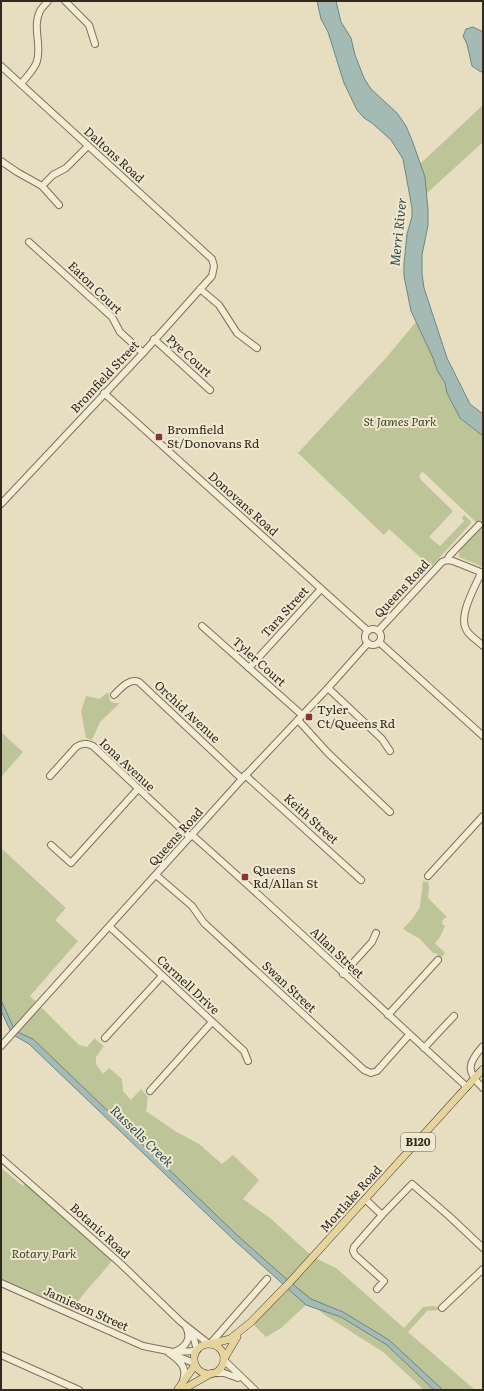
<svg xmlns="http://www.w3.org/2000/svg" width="484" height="1391" font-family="Literata,serif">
  <rect width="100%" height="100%" fill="#e7dec2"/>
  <!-- green -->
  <g fill="#bcc498">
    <polygon points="483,105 483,142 426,194 425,177 420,164"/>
    <polygon points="416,322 433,358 437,370 445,383 447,393 460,418 483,436 483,567 459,557 460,549 480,526 423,472 421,473 419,476 421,480 453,511 429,537 440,546 464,521 462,518 464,515 471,521 471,523 432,566 430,566 389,529 384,535 298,453 385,359"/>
    <polygon points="108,692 110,701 114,703 120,703 100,722 92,740 86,738 81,711 86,696 100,699"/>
    <polygon points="1,732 23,752 1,777"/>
    <polygon points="1,848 66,908 55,920 78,941 30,996 79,1045 87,1047 95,1038 96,1040 104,1046 96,1057 96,1064 103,1074 109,1068 122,1079 123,1091 131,1100 141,1089 148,1097 146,1111 175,1131 199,1144 222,1164 233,1155 259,1180 243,1199 270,1218 313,1257 336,1268 404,1328 423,1307 433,1306 442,1308 437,1310 427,1311 408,1332 475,1390 424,1390 383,1352 325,1315 309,1302 281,1328 266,1337 251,1322 287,1285 31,1042 14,1032 1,1004"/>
    <polygon points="423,881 428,882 429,887 428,898 447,917 443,919 442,924 445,926 440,937 435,943 445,953 440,959 436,953 433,953 420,939 403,929 413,918 420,907"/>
    <path d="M1,1168L23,1186L27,1181L114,1258C101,1276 79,1295 71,1314L1,1283Z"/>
  </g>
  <!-- water -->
  <g fill="#a4bbb5" stroke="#6c8782">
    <polygon points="317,1 336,1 341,22 351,38 355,55 364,78 371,89 397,113 406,126 413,143 425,177 428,210 428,225 422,255 422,274 424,288 447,358 470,404 483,414 483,436 460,418 447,393 445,383 437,370 433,358 411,311 404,276 404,264 407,234 412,217 412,208 403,159 391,140 372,123 364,118 357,110 344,83 328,32 321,19"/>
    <polygon points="473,27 483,32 483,71 481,72 472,66 467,44 463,36 466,29"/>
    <polygon points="1,1000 15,1031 33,1039 238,1236 290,1282 311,1299 343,1312 389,1340 443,1390 434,1390 387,1345 341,1317 306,1305 234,1240 29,1044 12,1034 1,1011"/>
  </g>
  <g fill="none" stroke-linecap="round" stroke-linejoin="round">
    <defs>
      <g id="minor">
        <polyline points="65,1 89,25 95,44"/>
        <polyline points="1,66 212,259 214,266 212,276 143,353 1,504"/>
        <path d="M21,84C26,77 35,69 37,61C42,45 32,27 40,11C42,7 46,4 48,1"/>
        <polyline points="1,161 17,172 42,186 59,205"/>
        <polyline points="42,186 53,175 66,168 88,146"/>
        <polyline points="29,242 112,317 120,332 143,353"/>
        <polyline points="200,289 219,305 237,333 257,348"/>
        <polyline points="154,339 210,390"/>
        <polyline points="104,393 368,631"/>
        <polyline points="447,560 450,555 479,525"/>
        <path d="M481,573C475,587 457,617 467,631C471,637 478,641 483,646"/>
        <polyline points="202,626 302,715"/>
        <circle cx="373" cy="637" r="8"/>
        <polyline points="378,631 442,562 447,560 453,561 483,573"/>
        <polyline points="379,642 483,736"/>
        <polyline points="249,668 321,589"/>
        <polyline points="328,688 382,739 390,751"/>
        <path d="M114,695C121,688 129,678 139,682L242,779"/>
        <polyline points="298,720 328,753 390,812"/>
        <polyline points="245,775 361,880"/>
        <path d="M50,776L76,747C82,743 86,743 93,746L190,837"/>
        <path d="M192,835C285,917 375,1003 467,1087"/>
        <polyline points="51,845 71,863 138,789"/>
        <polyline points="156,875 192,906 204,923 364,1070 371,1073 377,1071 409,1035"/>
        <polyline points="428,876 483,816"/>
        <polyline points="110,927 244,1051 248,1061"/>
        <polyline points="343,974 372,942 376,933"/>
        <polyline points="388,1015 438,960"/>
        <polyline points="105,1038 162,976"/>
        <polyline points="1,1046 242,779 328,688 368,643"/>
        <path d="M483,1046C468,1063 465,1071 483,1088"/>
        <polyline points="424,1048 454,1016"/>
        <polyline points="150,1091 212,1022"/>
        <polyline points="1,1158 121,1264 181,1322 209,1344"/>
        <polyline points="365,1199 382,1215"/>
        <polyline points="1,1283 143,1346 173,1352 196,1351"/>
        <polyline points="377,1289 384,1281 355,1255 353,1251 354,1247 382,1215 412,1184 449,1216 483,1248"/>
        <polyline points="442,1308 483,1269"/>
        <polyline points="190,1332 194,1339 197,1350"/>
        <polyline points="210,1344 267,1279"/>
        <path d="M174,1352C186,1347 192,1339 186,1327"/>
        <path d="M169,1353C179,1360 188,1367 183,1380"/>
        <polyline points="1,1355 79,1390"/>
        <polyline points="174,1355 194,1363"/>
        <polyline points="224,1360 255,1390"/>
        <polyline points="213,1373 224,1373 238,1378"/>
      </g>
      <g id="major">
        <polyline points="210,1344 230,1339 251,1322 290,1282 483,1069"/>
        <circle cx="209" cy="1359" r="15"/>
        <polyline points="224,1359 237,1337"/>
        <polyline points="178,1389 195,1365"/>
        <polyline points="182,1390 210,1374"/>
      </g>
    </defs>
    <!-- minor casing -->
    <use href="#minor" stroke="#7f705c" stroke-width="8"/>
    <!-- major casing -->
    <use href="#major" stroke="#4d3f2f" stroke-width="8"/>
    <!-- minor -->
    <use href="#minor" stroke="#f3ecd4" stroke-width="6"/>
    <!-- major -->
    <use href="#major" stroke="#e6d49e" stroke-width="7"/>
  </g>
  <!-- markers -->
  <g fill="#863733" stroke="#f0e8d1" stroke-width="1.5">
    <rect x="155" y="433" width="8" height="8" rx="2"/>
    <rect x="305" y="713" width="8" height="8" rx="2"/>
    <rect x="241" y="873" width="8" height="8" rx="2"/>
  </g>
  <g text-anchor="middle" stroke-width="4" stroke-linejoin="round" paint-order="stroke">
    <!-- shield labels -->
    <rect fill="#f0e8d1" stroke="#6a6254" stroke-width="1" x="401" y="1133" width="34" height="18" rx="3"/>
    <g font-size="11" font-weight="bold" fill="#31281e">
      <text x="418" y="1146">B120</text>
    </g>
    <!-- street labels -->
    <g font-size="12" fill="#31281e" stroke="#f0e8d1">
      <text transform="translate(114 155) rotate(42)" y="4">Daltons Road</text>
      <text transform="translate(95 288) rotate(44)" y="4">Eaton Court</text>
      <text transform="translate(189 356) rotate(42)" y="4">Pye Court</text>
      <text transform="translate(105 377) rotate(-47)" y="4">Bromfield Street</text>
      <text transform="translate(243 504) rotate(42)" y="4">Donovans Road</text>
      <text transform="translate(402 589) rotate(-47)" y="4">Queens Road</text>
      <text transform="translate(285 612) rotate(-48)" y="4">Tara Street</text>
      <text transform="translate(259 662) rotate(42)" y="4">Tyler Court</text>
      <text transform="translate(187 712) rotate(43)" y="4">Orchid Avenue</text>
      <text transform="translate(127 765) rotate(43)" y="4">Iona Avenue</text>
      <text transform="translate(311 819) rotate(42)" y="4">Keith Street</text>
      <text transform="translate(176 837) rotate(-48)" y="4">Queens Road</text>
      <text transform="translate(337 953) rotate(43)" y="4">Allan Street</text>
      <text transform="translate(188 985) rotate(43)" y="4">Carmell Drive</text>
      <text transform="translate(289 987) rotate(43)" y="4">Swan Street</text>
      <text transform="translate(351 1199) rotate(-48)" y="4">Mortlake Road</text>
      <text transform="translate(100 1231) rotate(42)" y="4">Botanic Road</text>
      <text transform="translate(86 1309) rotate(24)" y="4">Jamieson Street</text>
    </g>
    <!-- park labels -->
    <g font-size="12" font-style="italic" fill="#404a27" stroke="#f0e8d1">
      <text x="400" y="426">St James Park</text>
      <text x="44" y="1258">Rotary Park</text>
    </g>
    <!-- poi labels -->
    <g font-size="12" fill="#31281e" stroke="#f0e8d1" text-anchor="start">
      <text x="167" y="434">Bromfield<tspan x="167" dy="14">St/Donovans Rd</tspan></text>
      <text x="317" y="714">Tyler<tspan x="317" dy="14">Ct/Queens Rd</tspan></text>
      <text x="253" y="874">Queens<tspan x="253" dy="14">Rd/Allan St</tspan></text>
    </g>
    <!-- water labels -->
    <g font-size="13" font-style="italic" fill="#2f4f4e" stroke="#f0e8d1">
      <text transform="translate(398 232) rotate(-84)" y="5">Merri River</text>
      <text transform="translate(142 1136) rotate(44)" y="5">Russells Creek</text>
    </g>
  </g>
  <!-- border -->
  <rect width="484" height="1391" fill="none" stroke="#31281e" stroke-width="4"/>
</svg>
